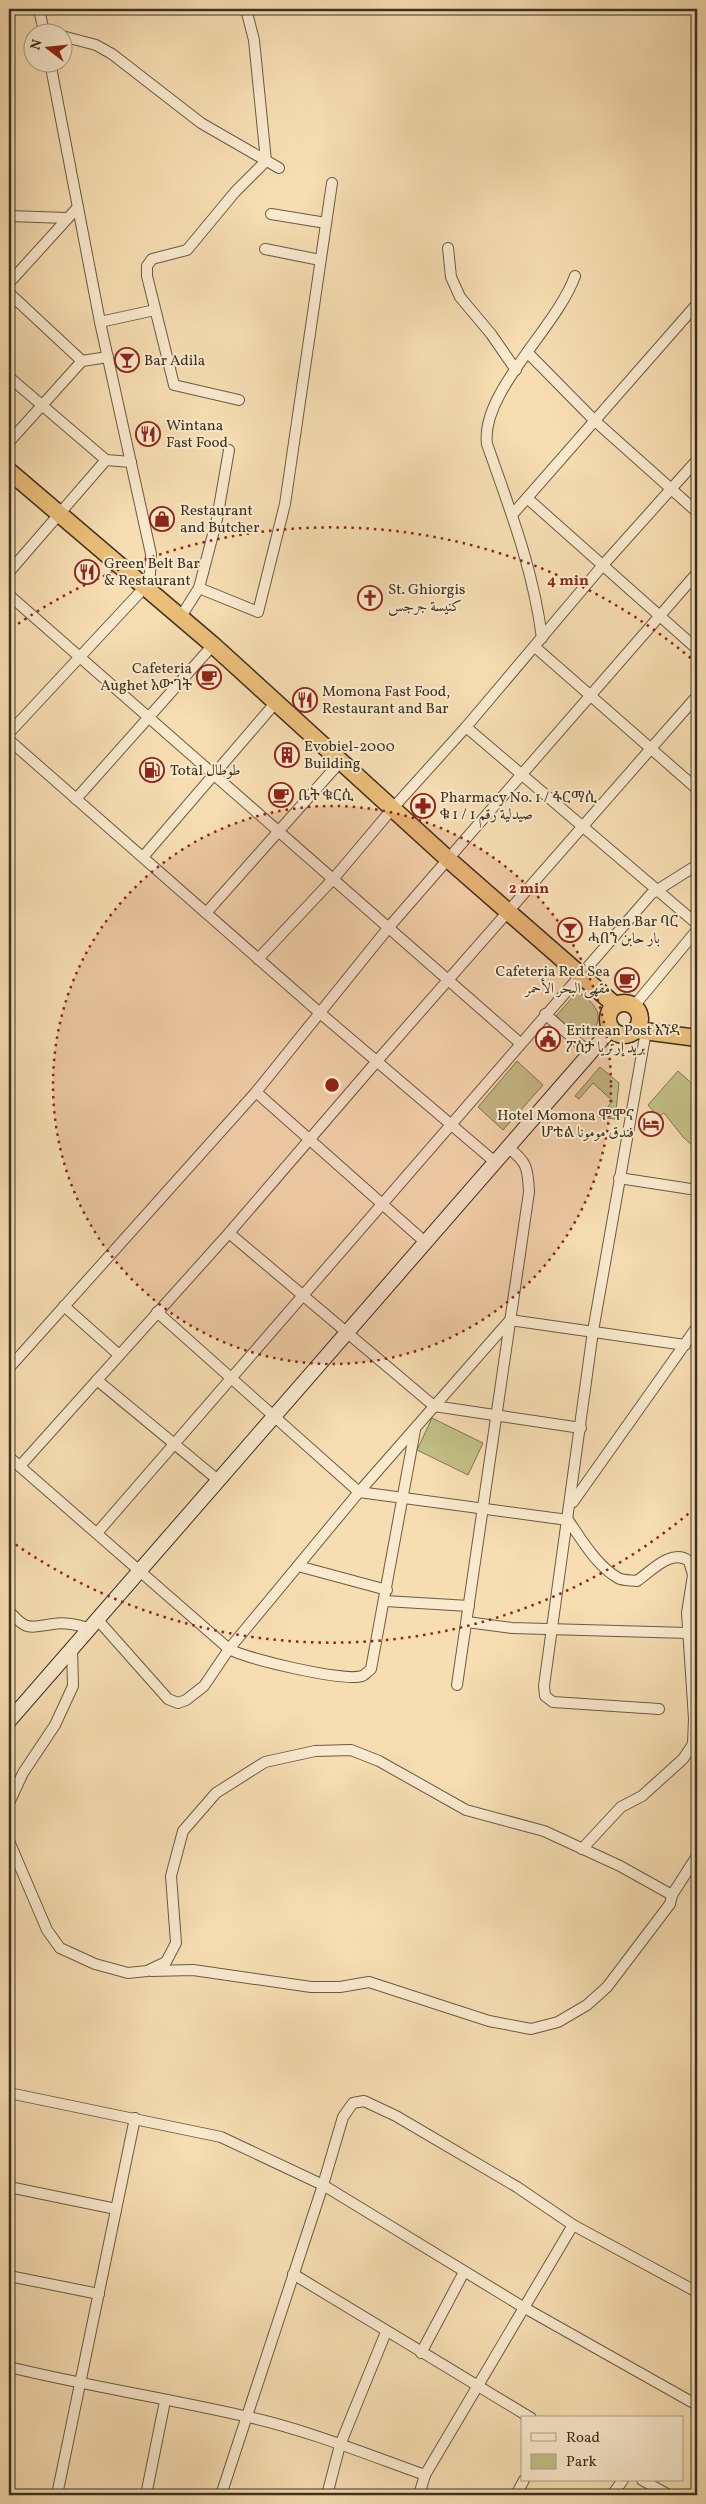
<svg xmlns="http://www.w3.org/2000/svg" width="706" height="2504" font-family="Vollkorn,Amiri,'Noto Serif Ethiopic',serif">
  <rect width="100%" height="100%" fill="#f6ddb2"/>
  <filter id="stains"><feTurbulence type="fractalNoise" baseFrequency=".004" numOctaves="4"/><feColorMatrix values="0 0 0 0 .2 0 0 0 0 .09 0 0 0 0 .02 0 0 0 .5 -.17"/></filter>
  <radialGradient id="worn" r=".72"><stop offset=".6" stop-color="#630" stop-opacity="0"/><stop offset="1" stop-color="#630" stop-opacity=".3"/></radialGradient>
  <!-- green -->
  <g fill="#c3bf87" stroke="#807854">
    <path d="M578,991C585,997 593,1002 597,1011C602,1022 591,1041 577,1034C570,1031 563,1022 556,1016Z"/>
    <polygon points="517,1061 543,1085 503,1130 478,1107"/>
    <polygon points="600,1067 619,1083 615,1119 599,1117 613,1101 593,1083 579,1099 575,1096"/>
    <polygon points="678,1071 697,1088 697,1150 683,1137 664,1113 658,1117 648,1105"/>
    <polygon points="432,1418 483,1443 468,1475 417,1450"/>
  </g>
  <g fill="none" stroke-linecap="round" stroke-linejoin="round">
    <defs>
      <g id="minor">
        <polyline points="39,9 44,32"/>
        <polyline points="62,36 96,45 112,54 201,123 279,168"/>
        <polyline points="271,214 326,223"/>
        <polyline points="9,216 67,218"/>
        <polyline points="448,248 451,277 460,297 491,334 516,370"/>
        <polyline points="265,249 320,260"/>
        <polyline points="9,283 78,207"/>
        <polyline points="9,293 82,361"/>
        <polyline points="100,322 155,310"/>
        <polyline points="528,353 594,420 697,512"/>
        <polyline points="9,377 106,460 131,462"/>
        <polyline points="239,400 174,385 147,276 147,266 152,259 187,250 235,192 266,161 254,40 246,9"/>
        <polyline points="9,442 82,361 108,357"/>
        <polyline points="527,498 697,649"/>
        <polyline points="512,515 697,304"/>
        <polyline points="9,572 106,460"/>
        <polyline points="199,588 258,612 285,504 332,183"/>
        <polyline points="9,595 520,1043"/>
        <polyline points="180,618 199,588 217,519 229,450"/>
        <path d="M542,638C533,568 510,510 487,444C480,393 557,327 575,276"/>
        <polyline points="535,647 697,789"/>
        <polyline points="466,727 697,924"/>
        <polyline points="9,733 144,588 150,574 151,554 100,322 50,62"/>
        <polyline points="9,740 320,1013 495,1162"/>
        <polyline points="76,799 213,645"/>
        <polyline points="143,857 277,701"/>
        <polyline points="206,913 341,761"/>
        <polyline points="258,959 334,878 393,808 466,727 603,565 697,460"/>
        <polyline points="634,1006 697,930"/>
        <polyline points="545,1014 590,1053"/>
        <polyline points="646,1031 593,1331 544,1686 545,1696 553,1702 659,1709"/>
        <polyline points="256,1092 425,1242"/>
        <polyline points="619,1178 697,1190"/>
        <polyline points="229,1233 434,1406 581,1428"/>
        <polyline points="64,1306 118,1354"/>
        <path d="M157,1312L359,1492L568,1520C582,1540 596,1565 618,1578C623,1581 631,1580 637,1581C651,1571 672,1548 689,1561L693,1575L687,1613L694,1719L693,1744L683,1759L642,1796L621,1807L582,1849"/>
        <polyline points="9,1368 256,1092 389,927 697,573"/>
        <polyline points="97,1380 218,1480"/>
        <path d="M9,1457L229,1649C247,1659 344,1682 362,1676C365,1675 368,1671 371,1669L415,1430"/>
        <polyline points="20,1466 229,1233 377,1061 697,696"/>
        <polyline points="573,1502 697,1327"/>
        <polyline points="97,1533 651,894 697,865"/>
        <polyline points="298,1566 387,1590"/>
        <polyline points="385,1601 469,1606"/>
        <path d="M9,1611C28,1632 28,1627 53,1624C66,1622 77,1625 89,1628"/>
        <polyline points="97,1619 168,1699 178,1703 186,1700 204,1686 229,1649 359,1492 510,1320 685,1345"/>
        <polyline points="467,1622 512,1628 688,1633"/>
        <path d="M457,1685L529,1192C528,1169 527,1161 508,1148"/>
        <polyline points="9,1803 23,1773 55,1725 73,1686 72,1648"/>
        <polyline points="9,1841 47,1930 60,1948 95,1964 128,1973 147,1971 166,1962 176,1943 171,1876 183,1831 216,1793 265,1762 315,1751 351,1750 379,1761 466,1810 544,1831 620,1866 672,1895 697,1856"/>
        <polyline points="151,1971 193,1970 311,1987 340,1987 369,1982 489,2021 531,2029 558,2022 587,2005 607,1987 670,1904 672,1895"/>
        <polyline points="9,2093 221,2137 323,2185 523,2307 697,2405"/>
        <polyline points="9,2187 116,2209"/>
        <polyline points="293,2274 531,2418"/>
        <polyline points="9,2276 99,2294"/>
        <polyline points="421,2353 464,2272"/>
        <path d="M9,2367C87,2386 166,2398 244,2416C305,2429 366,2454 425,2475"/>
        <polyline points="642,2480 669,2495"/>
        <polyline points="57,2495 135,2118"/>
        <polyline points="146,2495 165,2401"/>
        <polyline points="221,2495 323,2185 343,2117 353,2103 364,2101 396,2116 517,2187 573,2225 697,2292"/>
        <polyline points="327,2495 340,2445 386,2332"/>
        <polyline points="419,2495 425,2475 573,2225"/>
        <polyline points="516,2495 524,2480"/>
        <polyline points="612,2495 623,2480"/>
      </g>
      <polyline id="secondary" points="9,1721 611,1029"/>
      <g id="trunk">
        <polyline points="9,471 213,645 449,860 615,1005"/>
        <circle cx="624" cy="1019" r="16"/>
        <polyline points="636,1030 697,1038"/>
      </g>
    </defs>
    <!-- minor casing -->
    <use href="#minor" stroke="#6a5b45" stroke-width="12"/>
    <!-- secondary casing -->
    <use href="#secondary" stroke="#3c3021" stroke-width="16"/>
    <!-- trunk casing -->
    <use href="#trunk" stroke="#3c3021" stroke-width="19"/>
    <!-- minor -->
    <use href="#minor" stroke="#f9e9cd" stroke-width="10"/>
    <!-- secondary -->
    <use href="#secondary" stroke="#f9e9cd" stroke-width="14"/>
    <!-- trunk -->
    <use href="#trunk" stroke="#ebbe79" stroke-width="16"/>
  </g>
  <!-- distance rings -->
  <circle cx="332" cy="1085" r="279" fill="#8f2418" fill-opacity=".12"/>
  <g fill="none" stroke="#8f2418" stroke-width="2.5" stroke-dasharray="2.5 5">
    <circle cx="332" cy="1085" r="279"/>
    <path d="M694 1509A558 558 0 0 1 12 1542M12 628A558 558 0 0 1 694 661"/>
  </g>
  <!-- icons -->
  <defs>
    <symbol id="bar-ring" viewBox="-11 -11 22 22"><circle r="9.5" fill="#f9e9cd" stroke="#8f2418" stroke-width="1.5"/><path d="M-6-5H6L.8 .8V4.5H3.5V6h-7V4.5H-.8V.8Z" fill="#8f2418"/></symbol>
    <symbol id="restaurant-ring" viewBox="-11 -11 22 22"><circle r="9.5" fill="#f9e9cd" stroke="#8f2418" stroke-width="1.5"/><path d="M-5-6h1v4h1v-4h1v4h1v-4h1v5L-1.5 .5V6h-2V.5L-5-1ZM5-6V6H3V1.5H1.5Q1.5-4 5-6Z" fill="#8f2418"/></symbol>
    <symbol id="shop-ring" viewBox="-11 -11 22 22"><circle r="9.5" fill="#f9e9cd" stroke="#8f2418" stroke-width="1.5"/><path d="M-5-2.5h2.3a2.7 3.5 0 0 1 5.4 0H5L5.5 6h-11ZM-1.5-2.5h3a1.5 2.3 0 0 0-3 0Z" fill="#8f2418"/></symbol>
    <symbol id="church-ring" viewBox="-11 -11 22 22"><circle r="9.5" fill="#f9e9cd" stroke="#8f2418" stroke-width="1.5"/><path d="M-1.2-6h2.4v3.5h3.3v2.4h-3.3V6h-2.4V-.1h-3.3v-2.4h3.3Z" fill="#8f2418"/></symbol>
    <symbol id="cafe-ring" viewBox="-11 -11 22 22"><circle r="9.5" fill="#f9e9cd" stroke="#8f2418" stroke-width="1.5"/><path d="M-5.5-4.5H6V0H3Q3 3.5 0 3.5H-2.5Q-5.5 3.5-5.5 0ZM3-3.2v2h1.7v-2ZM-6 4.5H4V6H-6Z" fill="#8f2418"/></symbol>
    <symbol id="building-ring" viewBox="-11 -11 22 22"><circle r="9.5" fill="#f9e9cd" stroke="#8f2418" stroke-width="1.5"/><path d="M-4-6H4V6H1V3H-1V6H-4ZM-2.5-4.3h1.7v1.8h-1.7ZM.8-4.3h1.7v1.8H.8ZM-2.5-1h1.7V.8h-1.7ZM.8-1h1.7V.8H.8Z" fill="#8f2418"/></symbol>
    <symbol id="fuel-ring" viewBox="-11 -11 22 22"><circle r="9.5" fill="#f9e9cd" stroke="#8f2418" stroke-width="1.5"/><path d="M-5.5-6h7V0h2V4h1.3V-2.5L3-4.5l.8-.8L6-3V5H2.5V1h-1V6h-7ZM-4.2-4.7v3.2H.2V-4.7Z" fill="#8f2418"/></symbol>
    <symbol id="pharmacy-ring" viewBox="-11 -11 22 22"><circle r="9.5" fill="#f9e9cd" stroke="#8f2418" stroke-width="1.5"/><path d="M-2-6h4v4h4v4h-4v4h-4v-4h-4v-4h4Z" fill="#8f2418"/></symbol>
    <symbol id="civic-ring" viewBox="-11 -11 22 22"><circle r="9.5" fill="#f9e9cd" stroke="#8f2418" stroke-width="1.5"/><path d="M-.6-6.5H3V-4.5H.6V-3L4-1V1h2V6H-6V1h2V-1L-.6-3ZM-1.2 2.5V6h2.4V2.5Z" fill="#8f2418"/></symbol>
    <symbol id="hotel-ring" viewBox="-11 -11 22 22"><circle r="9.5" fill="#f9e9cd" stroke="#8f2418" stroke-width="1.5"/><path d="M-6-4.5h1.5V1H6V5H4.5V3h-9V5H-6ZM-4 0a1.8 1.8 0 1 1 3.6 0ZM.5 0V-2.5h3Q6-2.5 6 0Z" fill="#8f2418"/></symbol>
  </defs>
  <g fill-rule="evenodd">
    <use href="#bar-ring" x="113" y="346" width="28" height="28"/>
    <use href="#restaurant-ring" x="134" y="420" width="28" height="28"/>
    <use href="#shop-ring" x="148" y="505" width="28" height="28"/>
    <use href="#restaurant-ring" x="73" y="558" width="28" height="28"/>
    <use href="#church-ring" x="356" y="584" width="28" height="28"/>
    <use href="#cafe-ring" x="195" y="663" width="28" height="28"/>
    <use href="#restaurant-ring" x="291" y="686" width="28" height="28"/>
    <use href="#building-ring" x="273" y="741" width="28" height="28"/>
    <use href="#fuel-ring" x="138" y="756" width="28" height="28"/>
    <use href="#cafe-ring" x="267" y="781" width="28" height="28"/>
    <use href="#pharmacy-ring" x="409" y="792" width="28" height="28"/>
    <use href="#bar-ring" x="556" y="916" width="28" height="28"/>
    <use href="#cafe-ring" x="613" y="966" width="28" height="28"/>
    <use href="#civic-ring" x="534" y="1025" width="28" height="28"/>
    <use href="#hotel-ring" x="637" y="1110" width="28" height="28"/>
  </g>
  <g text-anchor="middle" stroke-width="4" stroke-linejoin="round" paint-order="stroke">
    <!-- poi labels -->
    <g font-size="15" fill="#3c3021" stroke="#f9e9cd" text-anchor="start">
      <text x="144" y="365">Bar Adila</text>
      <text x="166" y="430">Wintana<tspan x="166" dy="17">Fast Food</tspan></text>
      <text x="180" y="515">Restaurant<tspan x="180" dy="17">and Butcher</tspan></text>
      <text x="104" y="568">Green Belt Bar<tspan x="104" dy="17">&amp; Restaurant</tspan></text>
      <text x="388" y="594">St. Ghiorgis<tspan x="388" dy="17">كنيسة جرجس</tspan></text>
      <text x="192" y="673" text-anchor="end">Cafeteria<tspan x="192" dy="17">Aughet አውገት</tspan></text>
      <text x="322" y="696">Momona Fast Food,<tspan x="322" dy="17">Restaurant and Bar</tspan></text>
      <text x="304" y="751">Evobiel-2000<tspan x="304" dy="17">Building</tspan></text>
      <text x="170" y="775">Total طوطال</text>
      <text x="298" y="800">ቤት ቁርሲ</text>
      <text x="440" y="802">Pharmacy No. 1 / ፋርማሲ<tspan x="440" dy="17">ቁ 1 / صيدلية رقم 1</tspan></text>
      <text x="588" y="926">Haben Bar ባር<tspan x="588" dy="17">ሓበን بار حابن</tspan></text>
      <text x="610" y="976" text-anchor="end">Cafeteria Red Sea<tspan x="610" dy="17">مقهى البحر الأحمر</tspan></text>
      <text x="566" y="1035">Eritrean Post እንዳ<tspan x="566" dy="17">ፖስታ بريد إرتريا</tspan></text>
      <text x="634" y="1120" text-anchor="end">Hotel Momona ሞሞና<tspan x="634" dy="17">ሆቴል فندق مومونا</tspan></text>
    </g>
  </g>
  <circle cx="332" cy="1085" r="8" fill="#8f2418" stroke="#f9e9cd" stroke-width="2.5"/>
  <g font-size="15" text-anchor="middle" font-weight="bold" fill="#8f2418" stroke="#f9e9cd" stroke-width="4" stroke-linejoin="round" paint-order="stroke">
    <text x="568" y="585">4 min</text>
    <text x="529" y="893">2 min</text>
  </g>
  <!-- margin -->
  <rect width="706" height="2504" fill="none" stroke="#f6ddb2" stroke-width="30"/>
  <rect x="10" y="10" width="686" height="2484" fill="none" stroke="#3c3021" stroke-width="2.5"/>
  <rect x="15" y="15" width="676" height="2474" fill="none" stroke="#3c3021"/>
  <!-- legend -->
  <rect x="521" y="2416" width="162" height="65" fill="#f9e9cd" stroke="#ad9f88"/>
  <rect x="531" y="2433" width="25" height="8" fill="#f9e9cd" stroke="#ad9f88"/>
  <text x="566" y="2442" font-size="15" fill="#3c3021">Road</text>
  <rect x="531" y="2454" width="25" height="15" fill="#c3bf87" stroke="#ad9f88"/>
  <text x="566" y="2466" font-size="15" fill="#3c3021">Park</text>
  <!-- north arrow -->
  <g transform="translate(48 48) rotate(286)"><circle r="24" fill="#f9e9cd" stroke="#ad9f88"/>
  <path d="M0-4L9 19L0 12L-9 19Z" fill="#8f2418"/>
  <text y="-8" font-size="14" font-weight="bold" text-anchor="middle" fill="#3c3021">N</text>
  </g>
  <rect width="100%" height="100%" filter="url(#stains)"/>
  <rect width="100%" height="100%" fill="url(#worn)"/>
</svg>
